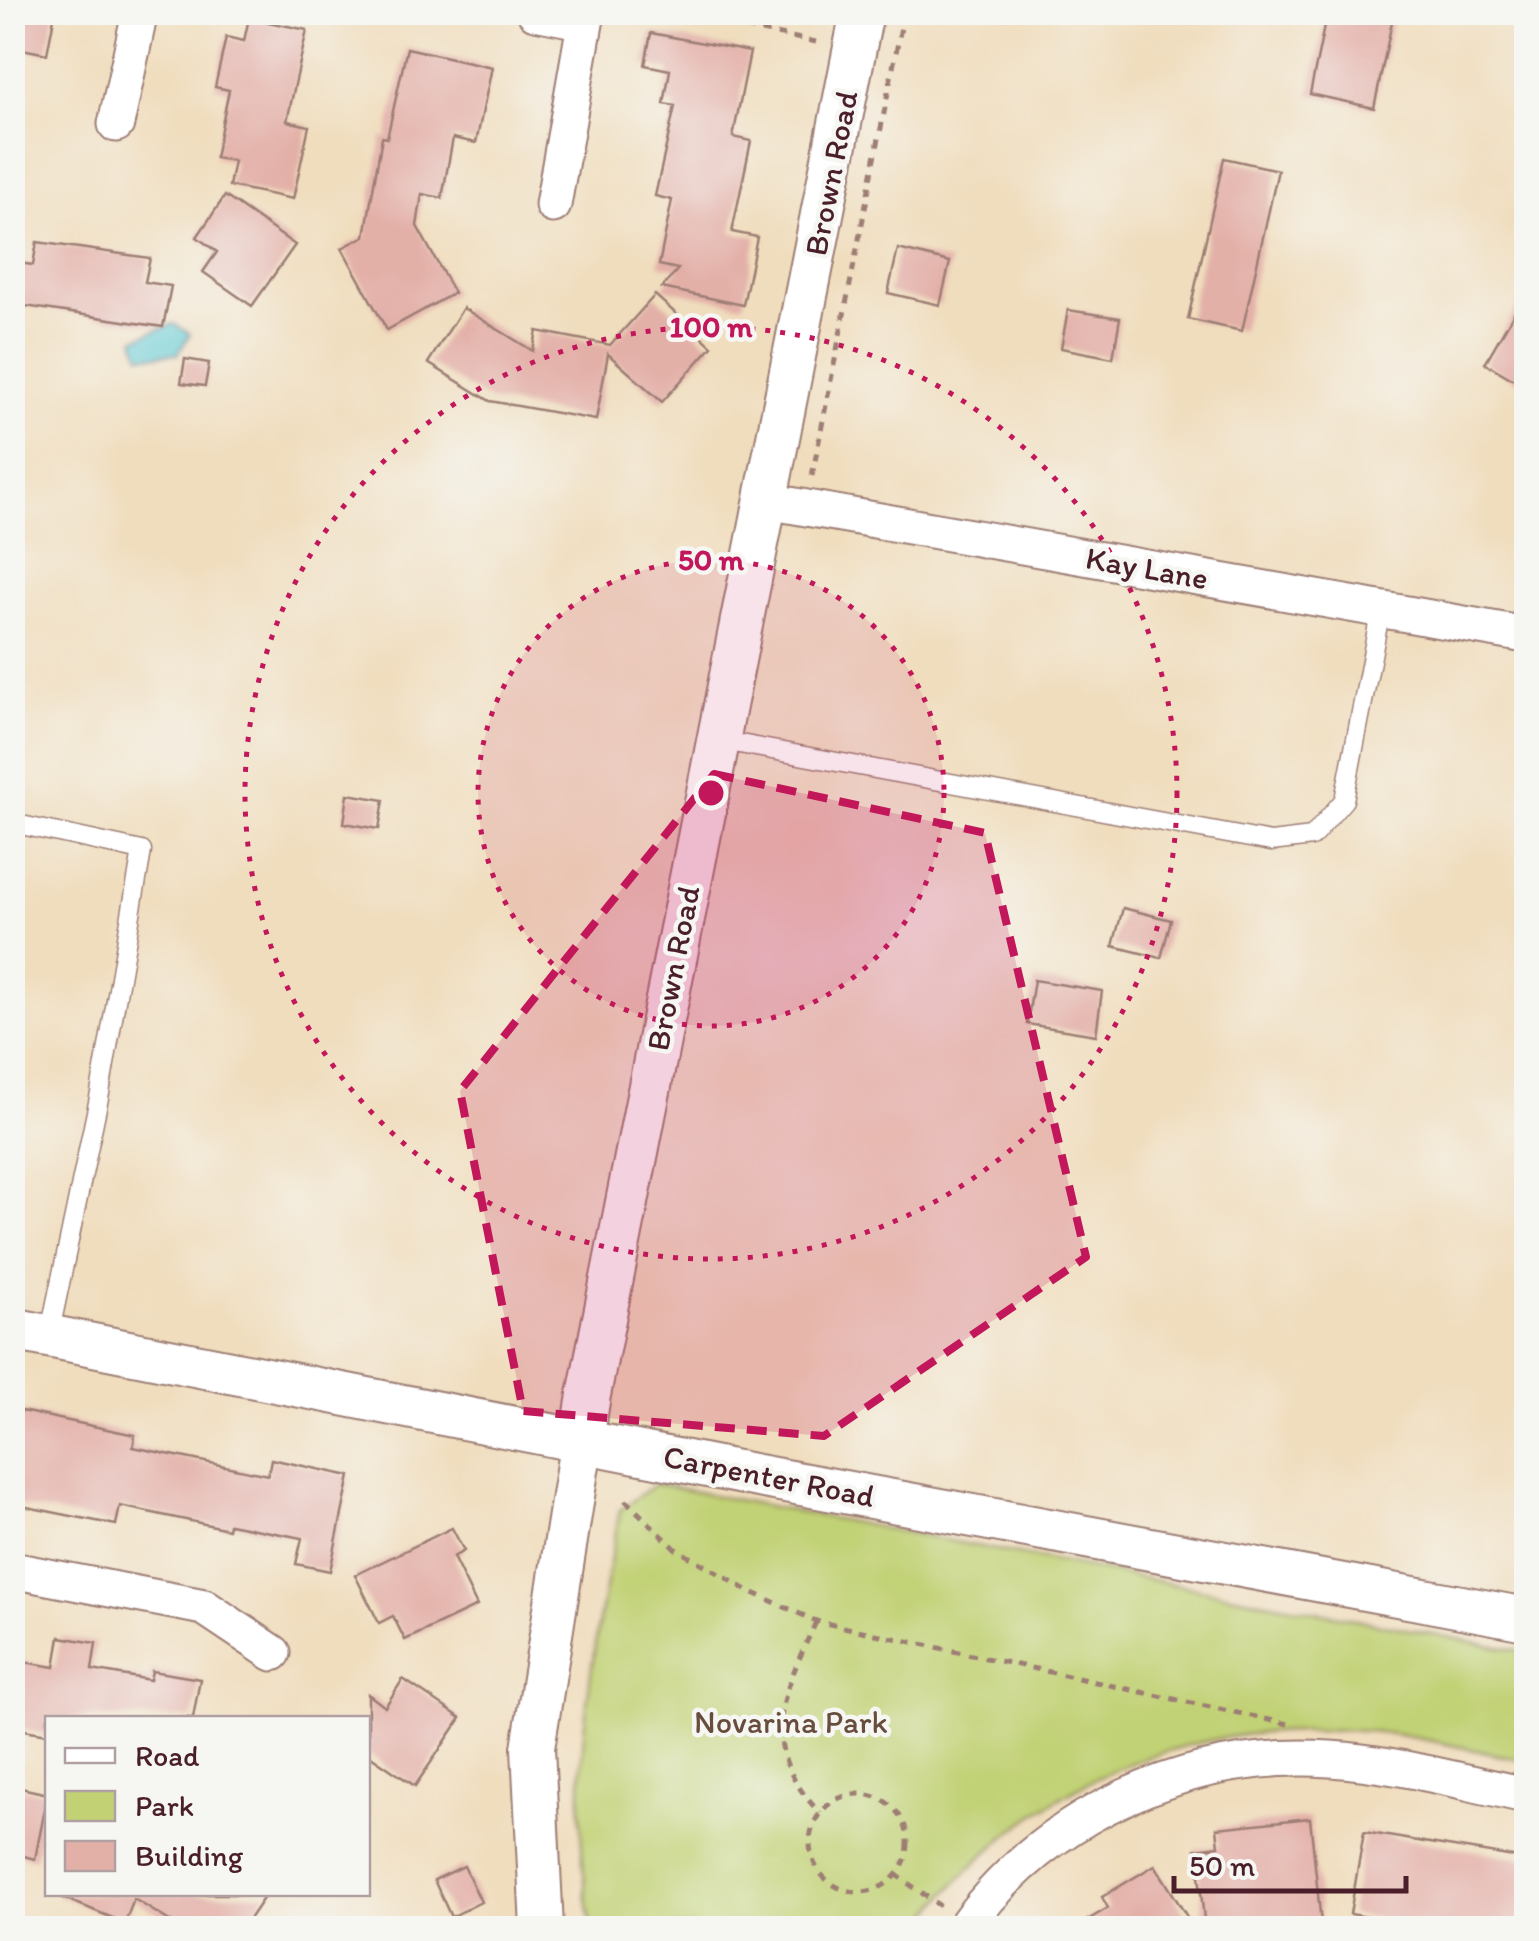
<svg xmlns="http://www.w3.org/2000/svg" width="1539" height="1941" font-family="Itim,sans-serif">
  <rect width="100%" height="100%" fill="#f6f6f2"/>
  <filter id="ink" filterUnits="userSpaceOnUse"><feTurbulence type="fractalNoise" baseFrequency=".01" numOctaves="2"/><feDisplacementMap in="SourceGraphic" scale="20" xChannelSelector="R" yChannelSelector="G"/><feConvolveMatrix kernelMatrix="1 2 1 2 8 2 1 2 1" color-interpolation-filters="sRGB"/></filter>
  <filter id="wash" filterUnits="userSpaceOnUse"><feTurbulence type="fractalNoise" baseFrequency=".0048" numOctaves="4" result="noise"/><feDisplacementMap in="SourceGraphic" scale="40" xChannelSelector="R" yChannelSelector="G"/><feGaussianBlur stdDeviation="2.25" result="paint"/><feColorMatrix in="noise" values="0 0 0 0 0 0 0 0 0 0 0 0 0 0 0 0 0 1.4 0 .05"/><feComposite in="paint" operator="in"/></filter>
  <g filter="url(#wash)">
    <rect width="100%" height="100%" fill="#f0ddbd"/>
    <!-- green -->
    <path fill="#c1d174" stroke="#867850" stroke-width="2.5" d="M655,1484L1526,1652V1761C1477,1751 1427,1738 1377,1732C1355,1729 1331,1731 1309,1731C1152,1731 1011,1801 919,1928H592C564,1787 593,1649 620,1510Z"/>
    <!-- water -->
    <polygon fill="#5ac7d0" stroke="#52737e" stroke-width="2.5" points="174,324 190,334 178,354 141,356 135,338"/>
    <g id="blocks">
      <!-- building -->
      <g fill="#e3b0a8">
        <polygon points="12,12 55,12 47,54 12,47"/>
        <polygon points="1327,12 1394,12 1374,108 1310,94"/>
        <polygon points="249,18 307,30 287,121 309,126 293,199 229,186 234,161 215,158 229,90 215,87 226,37 244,41"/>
        <polygon points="651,33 750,52 733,137 751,141 732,232 757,237 743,305 662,288 678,269 659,265 672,200 655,196 675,106 664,104 670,70 645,65"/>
        <polygon points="407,48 492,67 476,143 453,138 442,198 422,194 417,226 454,293 387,330 342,248 365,236 382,137 387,138"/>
        <polygon points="1224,158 1278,170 1242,331 1188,319"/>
        <polygon points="225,196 295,245 252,306 203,272 217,252 197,237"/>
        <polygon points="37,242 150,258 145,282 171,286 163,327 12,304 12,262 33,265"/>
        <polygon points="898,249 950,262 940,305 888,293"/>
        <polygon points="1526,292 1526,387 1485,363"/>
        <polygon points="655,295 712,346 662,402 608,354 596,420 490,401 428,363 463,308 533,351 537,331 610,345"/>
        <polygon points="1068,310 1120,318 1113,358 1061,348"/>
        <polygon points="185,359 209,363 205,386 181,383"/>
        <polygon points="348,794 384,800 379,829 344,823"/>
        <polygon points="1123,908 1171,920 1161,958 1113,946"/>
        <polygon points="1034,980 1102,991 1096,1035 1027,1024"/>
        <polygon points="12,1409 135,1435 133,1447 268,1475 271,1459 350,1476 330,1571 296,1564 302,1538 229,1524 228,1529 120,1506 116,1525 12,1504"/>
        <polygon points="452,1528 464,1551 453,1557 477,1606 405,1640 393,1616 379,1623 355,1575"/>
        <polygon points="60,1637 96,1643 92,1670 150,1680 152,1671 200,1679 193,1718 48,1718 48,1734 12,1728 12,1660 55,1667"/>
        <polygon points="403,1679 461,1718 415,1786 368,1754 368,1694 385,1707"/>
        <polygon points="12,1786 48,1794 35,1859 12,1853"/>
        <polygon points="1310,1818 1321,1923 1205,1928 1196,1849 1219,1846 1217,1828"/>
        <polygon points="1364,1832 1526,1859 1526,1928 1435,1928 1350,1914"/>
        <polygon points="1155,1865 1194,1928 1074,1928 1108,1908 1102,1897"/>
        <polygon points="464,1866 481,1902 451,1917 434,1880"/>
        <polygon points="54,1894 266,1894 243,1928 181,1928 134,1899 125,1923"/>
      </g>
    </g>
  </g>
  <g filter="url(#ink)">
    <use href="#blocks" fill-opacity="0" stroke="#9d7e74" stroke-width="2.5"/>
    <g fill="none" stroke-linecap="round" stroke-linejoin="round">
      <defs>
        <g id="service">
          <polyline points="718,740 1271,842 1312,837 1344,800 1381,609"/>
          <polyline points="12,823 142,851 100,1093 49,1336"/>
        </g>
        <g id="minor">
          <polyline points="535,12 585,22"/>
          <polyline points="116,124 140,12"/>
          <polyline points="553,205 587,12"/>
          <polyline points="767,501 1526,635"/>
          <polyline points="12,1570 204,1607 273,1653"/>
          <path d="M964,1928C1048,1813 1188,1750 1330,1759C1396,1763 1462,1782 1526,1795"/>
        </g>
        <g id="tertiary">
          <polyline points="12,1329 753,1475 1526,1619"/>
          <polyline points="542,1928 533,1748 589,1395 862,12"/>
        </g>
      </defs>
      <!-- service casing -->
      <use href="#service" stroke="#9d7e74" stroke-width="21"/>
      <!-- minor casing -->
      <use href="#minor" stroke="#9d7e74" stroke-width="39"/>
      <!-- tertiary casing -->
      <use href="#tertiary" stroke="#9d7e74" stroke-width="46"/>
      <!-- path -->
      <g stroke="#9d7e74" stroke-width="5" stroke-dasharray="8 8" stroke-linecap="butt">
        <polyline points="667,12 821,43"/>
        <polyline points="812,476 904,12"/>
        <polyline points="625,1500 676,1549 747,1590 816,1621 1288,1724"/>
        <path d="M816,1622C781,1697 756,1746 820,1813"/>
        <circle cx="859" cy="1843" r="49"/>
        <polyline points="895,1874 940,1906"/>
      </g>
      <!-- service -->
      <use href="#service" stroke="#fff" stroke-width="18"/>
      <!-- minor -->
      <use href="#minor" stroke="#fff" stroke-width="35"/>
      <!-- tertiary -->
      <use href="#tertiary" stroke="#fff" stroke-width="42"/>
    </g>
  </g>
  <!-- marked area -->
  <path fill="#c2185b" fill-opacity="0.2" stroke="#c2185b" stroke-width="8" stroke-dasharray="20 12" stroke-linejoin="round" d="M714,774L985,833L1086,1257L824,1436L523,1411L460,1091Z"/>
  <!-- distance rings -->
  <circle cx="711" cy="793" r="233" fill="#c2185b" fill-opacity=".12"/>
  <g fill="none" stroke="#c2185b" stroke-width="5" stroke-dasharray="5 10">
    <circle cx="711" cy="793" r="233"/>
    <circle cx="711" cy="793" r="466"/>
  </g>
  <g text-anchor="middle" stroke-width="9" stroke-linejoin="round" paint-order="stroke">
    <!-- street labels -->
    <g font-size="32" fill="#4a1f2b" stroke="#f6f6f2">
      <text transform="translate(831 173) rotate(-79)" y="11">Brown Road</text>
      <text transform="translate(1147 568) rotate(10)" y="11">Kay Lane</text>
      <text transform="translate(673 968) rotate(-79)" y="11">Brown Road</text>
      <text transform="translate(769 1476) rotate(11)" y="11">Carpenter Road</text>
    </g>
    <!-- park labels -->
    <g font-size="32" fill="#684c3d" stroke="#f6f6f2">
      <text x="791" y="1733">Novarina Park</text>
    </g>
  </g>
  <circle cx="711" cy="793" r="15" fill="#c2185b" stroke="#f6f6f2" stroke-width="5"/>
  <g font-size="30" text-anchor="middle" font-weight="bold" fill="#c2185b" stroke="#f6f6f2" stroke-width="9" stroke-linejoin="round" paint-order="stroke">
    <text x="711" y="337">100 m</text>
    <text x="711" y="570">50 m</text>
  </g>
  <!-- margin -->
  <rect width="1539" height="1941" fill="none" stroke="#f6f6f2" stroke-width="50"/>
  <!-- legend -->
  <rect x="45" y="1716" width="325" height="180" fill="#f6f6f2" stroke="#b1a0a2" stroke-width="2.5"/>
  <rect x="65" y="1748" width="50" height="15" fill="#ffffff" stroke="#b1a0a2" stroke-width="2.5"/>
  <text x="135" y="1766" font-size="30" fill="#4a1f2b">Road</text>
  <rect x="65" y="1791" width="50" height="30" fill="#c1d174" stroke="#b1a0a2" stroke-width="2.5"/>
  <text x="135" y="1816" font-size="30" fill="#4a1f2b">Park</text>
  <rect x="65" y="1841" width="50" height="30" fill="#e3b0a8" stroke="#b1a0a2" stroke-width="2.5"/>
  <text x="135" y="1866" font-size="30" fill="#4a1f2b">Building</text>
  <!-- scale -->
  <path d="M1174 1876v15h232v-15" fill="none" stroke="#4a1f2b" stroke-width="5"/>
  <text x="1189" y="1876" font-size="30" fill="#4a1f2b" stroke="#f6f6f2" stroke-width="8" paint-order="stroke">50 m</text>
</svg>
